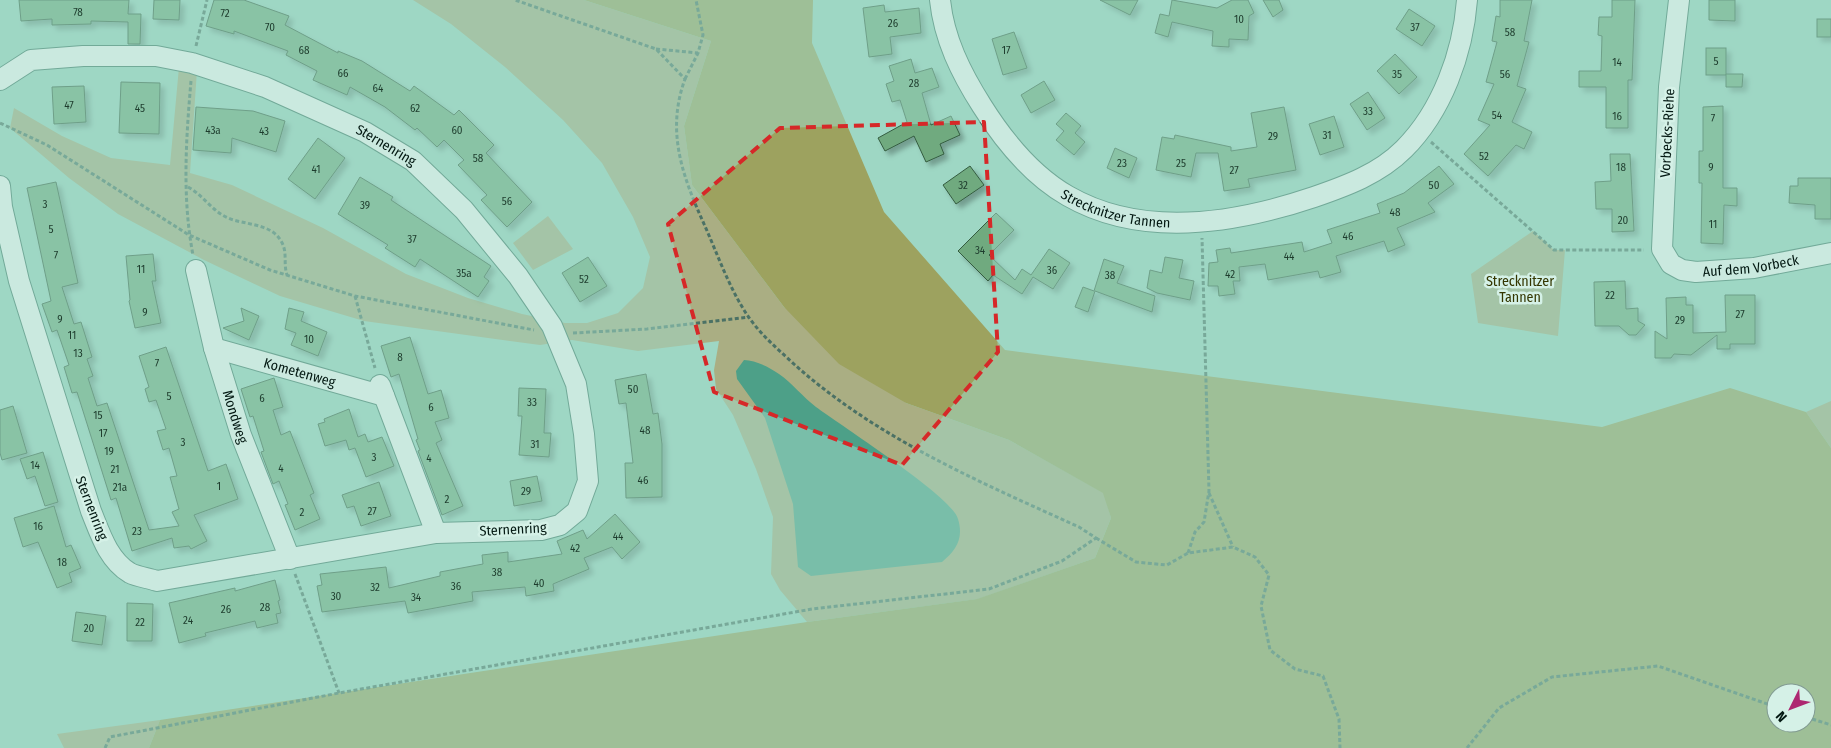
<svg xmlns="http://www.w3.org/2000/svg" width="1831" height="748" font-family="'Fira Sans Condensed',sans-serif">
  <defs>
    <filter id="shadow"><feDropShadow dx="4.5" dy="4.5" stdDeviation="2.5" flood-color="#0004"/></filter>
  </defs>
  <rect width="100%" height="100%" fill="#9ed7c4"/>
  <!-- green -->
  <g fill="#aaae83">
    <polygon points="413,0 584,0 711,41 684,126 692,185 784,307 906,403 1009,440 1104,493 1111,518 1095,558 978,599 807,622 780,590 771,574 773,517 756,469 733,415 716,389 714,370 719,341 638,351 572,340 540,345 364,321 280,296 204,260 118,214 69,178 10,128 14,108 62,136 111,158 170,165 179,67 197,70 190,173 232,185 323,228 406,274 468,298 522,314 565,323 587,323 618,313 643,288 650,257 633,217 602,163 563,120 505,67 451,24"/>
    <polygon points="548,216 573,249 533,270 513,243"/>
    <polygon points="1533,231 1554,250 1565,250 1558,336 1478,323 1471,274"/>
    <polygon points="1831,401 1831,448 1806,412"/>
    <polygon points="160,720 149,748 64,748 57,734"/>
  </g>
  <!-- forest -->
  <path fill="#9da25f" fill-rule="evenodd" d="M584,0H813L812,43L884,212L1005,350L1602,427L1730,388L1806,412L1831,448V748H149L160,720L807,622L977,599L1095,558L1111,518L1103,493L1009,440L906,403L839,364L784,307L692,185L684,126L711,41ZM1776,693H1806V723H1776Z"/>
  <!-- water -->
  <path fill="#4da088" d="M744,360C755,360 769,367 779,374C792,383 803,397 816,407C840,425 953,497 958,519C964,539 956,550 942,562L811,576L798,567L793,504L765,418L737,379L736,371Z"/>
  <!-- building -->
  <g fill="#6faa7f" stroke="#355c40" filter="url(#shadow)">
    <polygon points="19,0 129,0 128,14 141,14 140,44 128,44 128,22 91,21 91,24 52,25 52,19 21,21"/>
    <polygon points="154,0 180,0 179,20 153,19"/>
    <polygon points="214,0 244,0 289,16 285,25 338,53 338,51 362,61 410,91 414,86 454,115 459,110 494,145 486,153 532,202 507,227 481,200 487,195 458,165 464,160 444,140 437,147 417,128 415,130 385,107 350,87 347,95 313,80 317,71 286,55 288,51 234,31 234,34 206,26"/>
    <polygon points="1100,0 1138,0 1130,15"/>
    <polygon points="1172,0 1217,8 1232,0 1248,0 1254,13 1249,16 1248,40 1229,39 1229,47 1212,46 1213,31 1172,22 1168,37 1155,33 1160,14 1169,16"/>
    <polygon points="1263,0 1279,0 1283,10 1273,17"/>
    <polygon points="1500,0 1532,0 1524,41 1529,42 1517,86 1526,89 1512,122 1532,132 1524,149 1516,145 1488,176 1464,154 1490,125 1478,120 1494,84 1486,82 1497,42 1492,41 1496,16 1500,17"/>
    <polygon points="1612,0 1635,0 1632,80 1628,80 1628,128 1606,128 1606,87 1579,87 1579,71 1601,71 1602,36 1598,35 1599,17 1612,17"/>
    <polygon points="1709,0 1735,0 1735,21 1709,20"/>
    <polygon points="884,5 885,12 919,8 921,33 890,37 892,54 869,57 863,8"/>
    <polygon points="1409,9 1435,26 1422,46 1396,29"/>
    <rect x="1817" y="19" width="14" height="18"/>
    <polygon points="1014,32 1027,68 1003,75 992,39"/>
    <rect x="1706" y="48" width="20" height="27"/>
    <polygon points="1395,54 1417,77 1399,94 1377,71"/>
    <polygon points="911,59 915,73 932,68 939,87 922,93 931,125 951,116 960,135 940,144 944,154 926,162 914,136 885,151 878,138 907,122 900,100 892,102 886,84 894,81 889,66"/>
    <polygon points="1726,74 1743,74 1742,87 1726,87"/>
    <polygon points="1044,81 1055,100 1031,113 1021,95"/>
    <polygon points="121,82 160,83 159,134 119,133"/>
    <polygon points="84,86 86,122 54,124 52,87"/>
    <polygon points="1368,92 1385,118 1367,130 1350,104"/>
    <polygon points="1723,106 1723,188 1737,188 1737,206 1724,205 1723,244 1701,243 1702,183 1699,183 1699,151 1703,151 1703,107"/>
    <polygon points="196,107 253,111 285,121 276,152 232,138 231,153 193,150"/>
    <polygon points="1284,107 1296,170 1248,179 1250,187 1224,191 1218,153 1196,153 1191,177 1156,170 1162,137 1174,139 1175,135 1231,147 1231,151 1257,147 1251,113"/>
    <polygon points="1066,113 1081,126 1075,133 1085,142 1074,155 1056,140 1064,131 1056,124"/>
    <polygon points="1334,116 1344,147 1320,155 1309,124"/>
    <polygon points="318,138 345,158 315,199 288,179"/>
    <polygon points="1115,148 1137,158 1129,178 1107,168"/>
    <polygon points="1610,154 1630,154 1634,231 1612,232 1612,209 1596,209 1595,182 1611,181"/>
    <polygon points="970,166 984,185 956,204 943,185"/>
    <polygon points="1439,166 1454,184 1428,203 1435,212 1397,228 1405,245 1388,252 1384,241 1336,256 1341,272 1320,278 1318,271 1268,280 1265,264 1239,267 1240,281 1233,281 1235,294 1219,296 1218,286 1208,286 1209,263 1218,262 1216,250 1230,248 1231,253 1302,242 1304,252 1332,243 1327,230 1380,213 1377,204 1404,193"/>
    <polygon points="360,177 393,197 391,200 491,266 484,277 489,281 478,297 420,259 415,267 385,248 388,245 338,214"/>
    <polygon points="1798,178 1831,178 1831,219 1815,219 1815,205 1789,203 1790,186 1798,186"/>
    <polygon points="56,182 78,283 62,287 74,324 81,322 92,357 87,359 93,376 88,378 97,406 107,403 149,530 179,526 172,512 179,509 170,477 177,476 169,448 163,450 157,431 166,429 156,400 149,402 145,389 149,387 139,356 166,347 208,471 226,464 238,499 194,515 207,541 191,549 189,546 174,548 172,538 132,551 116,498 111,500 77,392 72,393 64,367 69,365 57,330 52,332 42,304 51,301 27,188"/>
    <polygon points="996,213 1014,230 989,255 1015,280 1022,269 1031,275 1049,249 1070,263 1053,289 1033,277 1022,294 993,275 988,281 958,251"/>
    <polygon points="153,254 156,281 152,281 161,323 135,328 129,301 130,300 126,256"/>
    <polygon points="588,257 607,286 580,302 562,273"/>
    <polygon points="1165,257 1183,260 1179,278 1194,281 1190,300 1157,293 1147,288 1150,270 1162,273"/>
    <polygon points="1104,259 1124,266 1117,283 1155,296 1152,312 1095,291 1088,312 1075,307 1083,287 1094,291"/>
    <polygon points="1625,281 1626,309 1638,308 1638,321 1645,325 1636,335 1629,335 1619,326 1595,326 1594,282"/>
    <polygon points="1725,295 1755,295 1755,344 1730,344 1730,349 1717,349 1717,335 1691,355 1674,354 1671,358 1655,358 1655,331 1667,339 1666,298 1686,297 1686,305 1693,305 1693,333 1726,332"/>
    <polygon points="241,308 259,316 249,340 223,328 244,321"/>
    <polygon points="289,308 304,312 301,321 327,332 318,356 291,345 296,333 285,329"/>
    <polygon points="410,337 428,394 441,390 449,418 435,422 442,440 436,443 463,506 442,515 418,451 420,450 416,440 418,439 399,374 391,377 381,346"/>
    <polygon points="646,374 653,414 658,413 662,444 662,497 626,498 625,463 633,463 626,403 619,404 615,380"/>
    <polygon points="274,378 283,407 273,410 281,435 290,431 314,493 310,495 320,519 295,530 285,505 288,504 279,481 273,484 261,452 264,451 253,416 250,417 241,389"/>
    <polygon points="519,388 546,389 544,433 551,433 549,457 519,455 522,416 518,416"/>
    <polygon points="13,406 27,453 2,460 0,453 0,410"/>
    <polygon points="349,409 358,437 365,434 368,442 382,437 394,466 366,477 355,448 349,450 346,440 325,446 318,424 325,422 324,419"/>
    <polygon points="43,452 58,502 45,506 35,476 27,479 20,459"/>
    <polygon points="537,476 542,501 514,506 510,481"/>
    <polygon points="379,482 391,516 361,526 354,506 347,508 342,495"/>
    <polygon points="54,506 66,547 71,545 81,568 69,573 72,582 57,588 38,542 23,547 14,518"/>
    <polygon points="615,514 640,542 622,559 612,547 584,558 589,569 553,584 554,591 526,596 525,587 472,592 473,601 408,613 405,601 322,612 317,586 322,585 320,574 386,567 389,588 440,576 440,572 483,564 482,555 508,552 508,562 562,554 557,541 583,530 587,539"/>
    <polygon points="275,580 280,600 278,601 281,613 276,614 278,623 257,628 255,621 205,633 206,636 179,643 169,603 235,588 235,591"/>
    <polygon points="127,603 153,604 152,641 127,641"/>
    <polygon points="76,612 106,616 102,645 72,641"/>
  </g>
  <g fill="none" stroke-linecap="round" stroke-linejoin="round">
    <defs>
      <g id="street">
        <path id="s1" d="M940,0C944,39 961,73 982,106C1004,141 1031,175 1068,196C1143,239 1237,223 1314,197C1346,186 1379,174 1404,149C1442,111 1463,53 1467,0"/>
        <path id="s2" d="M1679,0L1669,87L1662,249L1671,264L1682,270L1696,272L1754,268L1831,253"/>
        <path id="s3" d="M0,80L31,60L83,56H156L192,63L265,87L365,132L413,161L464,210L518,276L552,326L576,384L584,434L588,481L577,511L560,525L541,530L436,533L157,581C149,578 138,577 130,573C108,560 100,533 91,511L19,281L2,207L0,186"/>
        <path id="s4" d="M196,270L214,348L241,435L290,559"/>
        <path id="s5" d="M214,348L384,396"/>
        <polyline points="380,385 436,533"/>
      </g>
    </defs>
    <!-- street casing -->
    <use href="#street" stroke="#3c7363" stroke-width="22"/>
    <!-- path -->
    <g stroke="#4b7165" stroke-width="3" stroke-dasharray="4 2.5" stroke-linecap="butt">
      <polyline points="196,46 207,0"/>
      <polyline points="656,49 698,53"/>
      <polyline points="685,79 698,53 703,35 696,0"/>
      <path d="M191,81C186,139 182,198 193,255"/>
      <polyline points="0,123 47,145 189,235 270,270 355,296 534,330"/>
      <polyline points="1431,142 1554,250 1644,250"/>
      <path d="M188,187C203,195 212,211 228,218C244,225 271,223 281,241C288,252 283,263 287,275"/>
      <polyline points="355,296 375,368"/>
      <polyline points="573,333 647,329 749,317"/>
      <polyline points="1209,493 1233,547"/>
      <polyline points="1096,538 1136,562 1167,565 1188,553 1233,547 1255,557 1269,575 1261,606 1270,650 1295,669 1323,676 1339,719 1340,748"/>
      <polyline points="1188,553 1195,532 1204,522 1209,491 1202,238"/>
      <polyline points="295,574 339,693"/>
      <polyline points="1806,717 1831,725"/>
      <path d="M105,748L110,737L339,693L812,609L989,589L1062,561L1096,538L1079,527C980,482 878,439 795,365C779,350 763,337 750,319C730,291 718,255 704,224C682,175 666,131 685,79L656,49L515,0"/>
      <polyline points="1467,748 1499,708 1552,677 1658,666 1776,707"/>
    </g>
    <!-- street -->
    <use href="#street" stroke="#fff" stroke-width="20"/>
  </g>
  <!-- marked area -->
  <path d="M0 0H1831V748H0ZM984,122L998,352L902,465L714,392L668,224L780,128Z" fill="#9ed7c4" fill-opacity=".55" fill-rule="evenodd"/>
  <path fill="none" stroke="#d62828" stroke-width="4" stroke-dasharray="10 6" stroke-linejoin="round" d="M984,122L998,352L902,465L714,392L668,224L780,128Z"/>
  <g text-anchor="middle" stroke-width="5" stroke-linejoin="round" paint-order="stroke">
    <!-- number labels -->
    <g font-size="11" fill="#1e3c2d">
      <text x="78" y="16">78</text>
      <text x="225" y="17">72</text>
      <text x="1239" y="23">10</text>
      <text x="893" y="27">26</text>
      <text x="270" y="31">70</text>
      <text x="1415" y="31">37</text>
      <text x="1510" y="36">58</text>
      <text x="304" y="54">68</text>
      <text x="1006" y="54">17</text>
      <text x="1716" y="65">5</text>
      <text x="1617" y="66">14</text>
      <text x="343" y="77">66</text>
      <text x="1397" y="78">35</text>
      <text x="1505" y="78">56</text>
      <text x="914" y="87">28</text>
      <text x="378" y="92">64</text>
      <text x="69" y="109">47</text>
      <text x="140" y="112">45</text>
      <text x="415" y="112">62</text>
      <text x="1368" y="115">33</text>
      <text x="1497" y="119">54</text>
      <text x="1617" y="120">16</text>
      <text x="1713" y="122">7</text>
      <text x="213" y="134">43a</text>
      <text x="457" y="134">60</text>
      <text x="264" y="135">43</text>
      <text x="1327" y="139">31</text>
      <text x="1273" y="140">29</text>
      <text x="1484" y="160">52</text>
      <text x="478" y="162">58</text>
      <text x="1122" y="167">23</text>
      <text x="1181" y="167">25</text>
      <text x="1621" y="171">18</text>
      <text x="1711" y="171">9</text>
      <text x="316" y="173">41</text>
      <text x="1234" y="174">27</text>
      <text x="963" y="189">32</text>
      <text x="1434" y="189">50</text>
      <text x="507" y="205">56</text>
      <text x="45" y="208">3</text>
      <text x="365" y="209">39</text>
      <text x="1395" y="216">48</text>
      <text x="1623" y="224">20</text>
      <text x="1713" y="228">11</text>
      <text x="51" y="233">5</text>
      <text x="1348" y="240">46</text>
      <text x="412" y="243">37</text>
      <text x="980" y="254">34</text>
      <text x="56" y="259">7</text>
      <text x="1289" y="260">44</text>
      <text x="141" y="273">11</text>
      <text x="1052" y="274">36</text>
      <text x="464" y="277">35a</text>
      <text x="1230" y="278">42</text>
      <text x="1110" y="279">38</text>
      <text x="584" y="283">52</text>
      <text x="1610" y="299">22</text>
      <text x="145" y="316">9</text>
      <text x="1740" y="318">27</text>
      <text x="60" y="323">9</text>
      <text x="1680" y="324">29</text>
      <text x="72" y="339">11</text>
      <text x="309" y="343">10</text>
      <text x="78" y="357">13</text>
      <text x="400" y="361">8</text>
      <text x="157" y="367">7</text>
      <text x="633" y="393">50</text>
      <text x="169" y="400">5</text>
      <text x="262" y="402">6</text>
      <text x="532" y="406">33</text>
      <text x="431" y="411">6</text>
      <text x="98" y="419">15</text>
      <text x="645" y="434">48</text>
      <text x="103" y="437">17</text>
      <text x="183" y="446">3</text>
      <text x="535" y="448">31</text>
      <text x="109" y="455">19</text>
      <text x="374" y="461">3</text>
      <text x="429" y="462">4</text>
      <text x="35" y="469">14</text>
      <text x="281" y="472">4</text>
      <text x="115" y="473">21</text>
      <text x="643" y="484">46</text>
      <text x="219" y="490">1</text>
      <text x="120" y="491">21a</text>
      <text x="526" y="495">29</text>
      <text x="447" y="503">2</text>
      <text x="372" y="515">27</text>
      <text x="302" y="516">2</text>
      <text x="38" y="530">16</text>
      <text x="137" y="535">23</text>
      <text x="618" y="540">44</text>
      <text x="575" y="552">42</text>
      <text x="62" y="566">18</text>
      <text x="497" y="576">38</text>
      <text x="539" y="587">40</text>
      <text x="456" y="590">36</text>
      <text x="375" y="591">32</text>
      <text x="336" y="600">30</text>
      <text x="416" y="601">34</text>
      <text x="265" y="611">28</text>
      <text x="226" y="613">26</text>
      <text x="188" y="624">24</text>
      <text x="140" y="626">22</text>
      <text x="89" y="632">20</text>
    </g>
    <!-- street labels -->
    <g font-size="14" fill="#031812" stroke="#d5f1e7">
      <text transform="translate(1667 133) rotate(-87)" y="5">Vorbecks-Riehe</text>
      <text dy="5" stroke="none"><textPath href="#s3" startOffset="410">Sternenring</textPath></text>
      <text dy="5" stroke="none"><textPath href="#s1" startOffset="291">Strecknitzer Tannen</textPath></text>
      <text dy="5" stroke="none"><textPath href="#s2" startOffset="349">Auf dem Vorbeck</textPath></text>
      <text dy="5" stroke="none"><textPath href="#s5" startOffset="89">Kometenweg</textPath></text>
      <text dy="5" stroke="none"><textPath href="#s4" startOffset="152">Mondweg</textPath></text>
      <text transform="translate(92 508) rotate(69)" y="5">Sternenring</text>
      <text transform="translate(513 529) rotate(-3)" y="5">Sternenring</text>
    </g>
    <!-- park labels -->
    <g font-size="14" fill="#343600" stroke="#d5f1e7">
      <text x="1520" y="286">Strecknitzer<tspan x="1520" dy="16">Tannen</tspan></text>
    </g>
  </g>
  <!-- north arrow -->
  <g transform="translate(1791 708) rotate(228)"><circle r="24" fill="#d5f1e7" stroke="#819a92"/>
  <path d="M0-4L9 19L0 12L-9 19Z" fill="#ad2871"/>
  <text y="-8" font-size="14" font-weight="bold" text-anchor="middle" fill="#031812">N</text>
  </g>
</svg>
